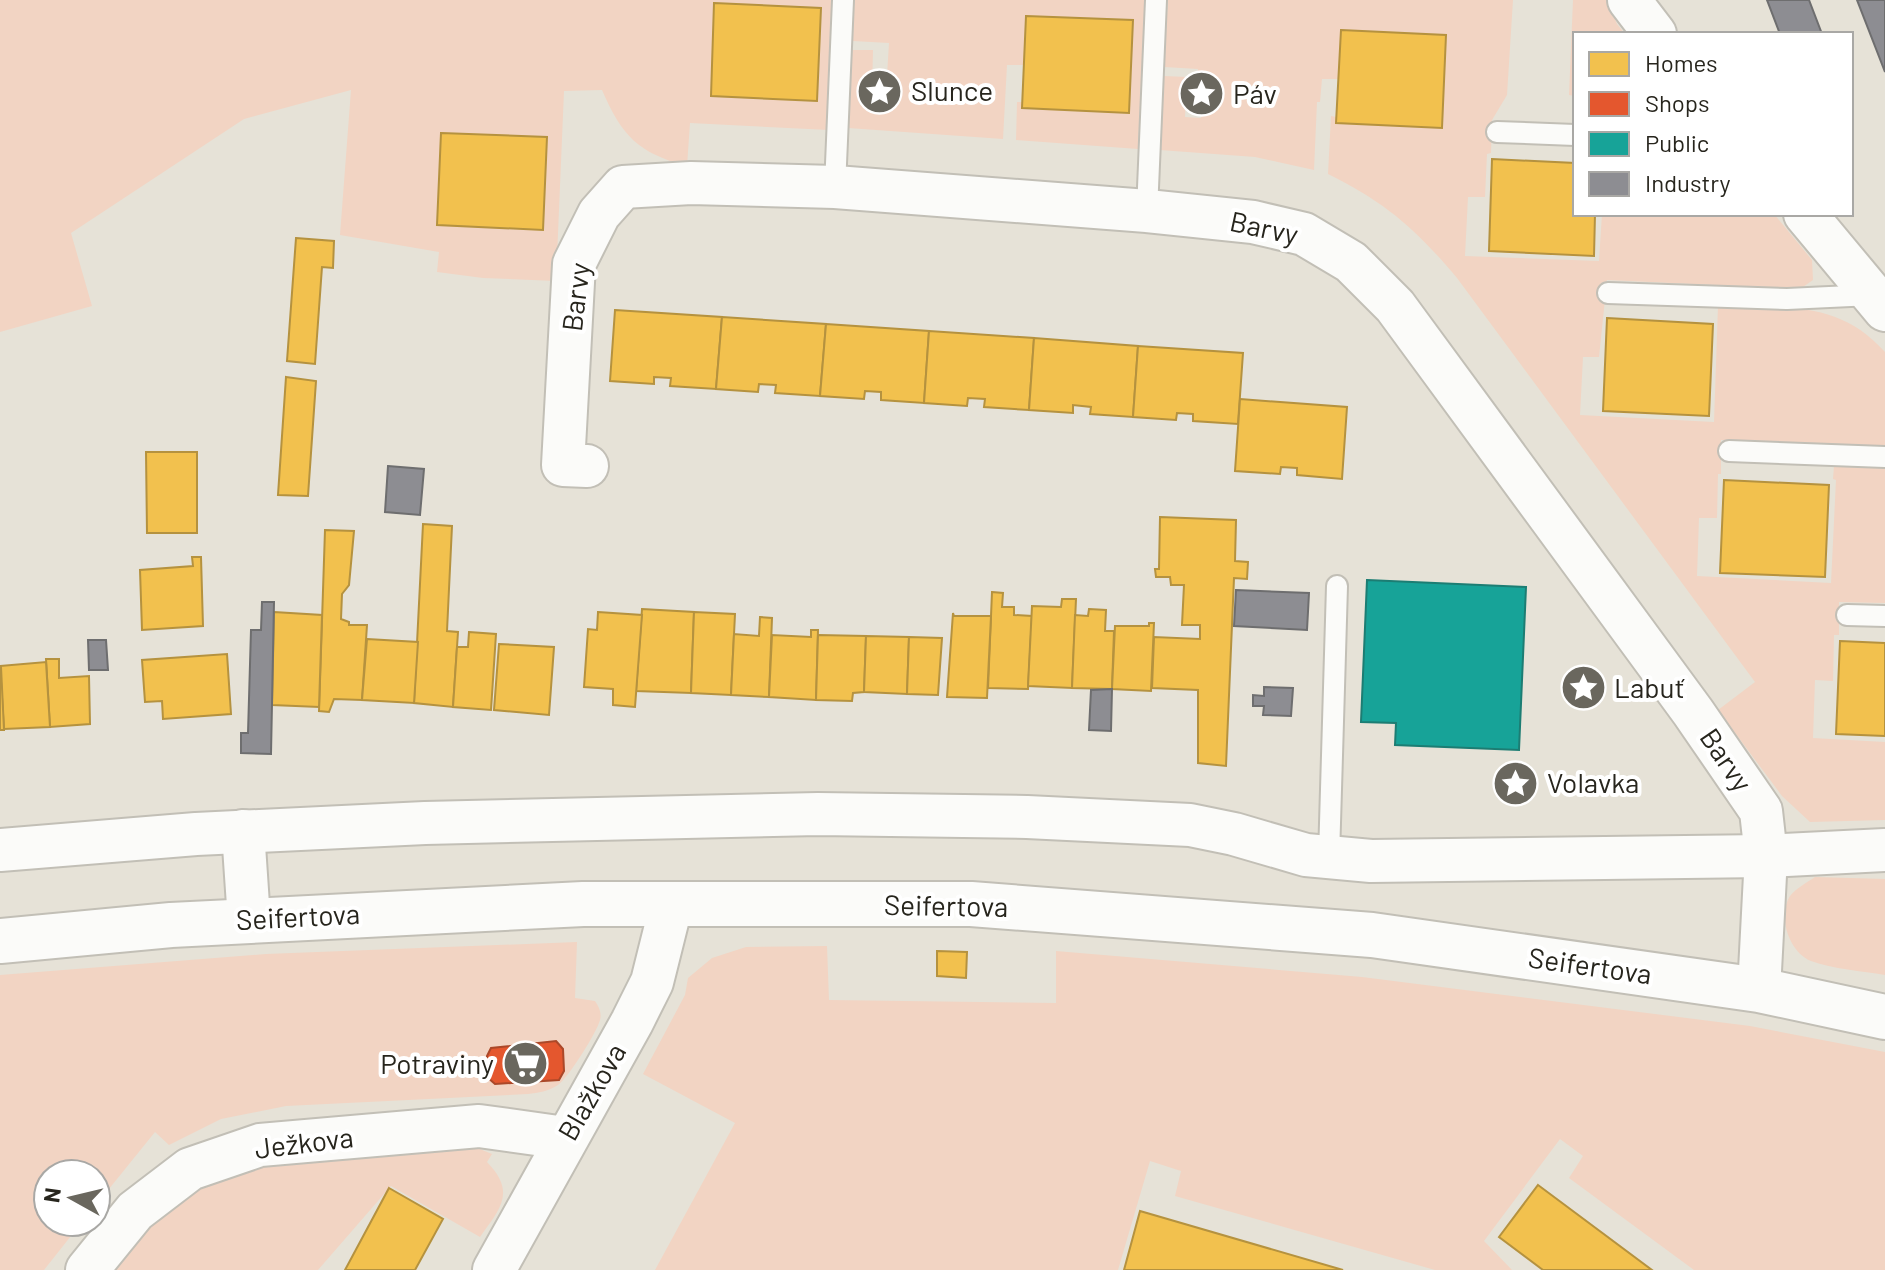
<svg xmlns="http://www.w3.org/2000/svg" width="1885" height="1270" font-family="Barlow,sans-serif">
  <rect width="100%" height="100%" fill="#e6e2d7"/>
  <!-- green -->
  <g fill="#f2d4c3">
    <path d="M0,0H835L829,130L690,123L687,166C638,153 622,136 602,90L564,91L556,281L483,278L437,272L439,252L340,235L351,90L244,119L71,233L92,306L0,332Z"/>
    <polygon points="854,0 1145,0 1138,149 1016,140 1017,102 1023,102 1023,109 1129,112 1132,20 1026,16 1024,65 1007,65 1003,139 848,128 852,50 873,50 872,91 886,92 889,43 853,41"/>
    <path d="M1168,0H1513L1507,95L1492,120L1491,153L1487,154L1485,197H1468L1465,256L1599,261L1602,214H1774L1812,260L1813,280L1800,289L1607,280L1599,357H1583L1580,415L1714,422L1718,306C1783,308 1838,299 1885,352V448L1721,440V474H1718L1717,518H1699L1697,576L1831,583L1836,480L1833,479L1834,466L1885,468V603L1839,602V635H1834L1833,681L1815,680L1813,738L1885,742V820L1810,822L1782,796L1718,710L1755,682L1457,278C1415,228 1386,203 1328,174L1331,116L1336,117L1337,123L1441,128L1446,35L1341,31L1338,79H1322L1320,102H1317L1314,170L1255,157L1160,150L1164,76L1187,77L1185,117L1201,118L1203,78L1197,77L1198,69L1164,67Z"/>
    <polygon points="1573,0 1607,0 1617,24 1625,34 1575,34 1575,96 1569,95"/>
    <path d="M1815,877L1885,879V975C1862,971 1833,969 1811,961C1789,952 1777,916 1790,896C1795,889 1808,882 1815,877Z"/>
    <path d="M577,942L575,998L595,1001C599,1007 602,1013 600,1020C597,1032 569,1077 558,1085C549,1091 538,1093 528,1094L286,1106L221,1119L169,1145L155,1132L96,1205V1174H48V1222H82L44,1270H0V975L266,954Z"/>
    <polygon points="827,946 829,1000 1056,1003 1056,951 1362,977 1750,1026 1885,1052 1885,1270 1694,1270 1569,1178 1583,1156 1560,1139 1484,1241 1512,1270 1435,1270 1175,1196 1181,1171 1150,1161 1118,1270 655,1270 735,1123 643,1074 685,995 688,978 712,958 746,947"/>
    <path d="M475,1147L492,1154L487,1162C516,1192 501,1208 480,1237L391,1186L318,1270H112L143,1232L166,1209L203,1184L242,1166Z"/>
  </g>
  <!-- homes -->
  <g fill="#f2c14e" stroke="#b5923f" stroke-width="2">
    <polygon points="714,3 821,8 817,101 711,96"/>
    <polygon points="1026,16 1133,20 1129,113 1022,108"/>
    <polygon points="1341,30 1446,35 1442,128 1336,123"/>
    <polygon points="441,133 547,137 543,230 437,225"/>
    <polygon points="1492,159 1575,163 1575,214 1595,214 1594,256 1489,251"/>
    <polygon points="296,238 334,241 333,268 322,267 315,364 287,361"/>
    <polygon points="615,310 722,317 716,389 670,386 671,378 654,377 654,384 610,381"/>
    <polygon points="722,317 826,324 820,396 775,393 776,385 759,384 758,392 716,389"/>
    <polygon points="1607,318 1713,324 1709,416 1603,411"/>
    <polygon points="826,324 929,331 924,403 881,400 881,392 865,391 864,399 820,396"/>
    <polygon points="929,331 1034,338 1029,410 984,407 985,399 968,398 967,406 924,403"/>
    <polygon points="1034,338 1138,346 1133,417 1090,414 1091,407 1073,405 1073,413 1029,410"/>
    <polygon points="1138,346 1243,353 1238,424 1193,421 1193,414 1177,413 1176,420 1133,417"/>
    <polygon points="286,377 316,381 308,496 278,495"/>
    <polygon points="1240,399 1347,407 1342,479 1297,475 1297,468 1281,467 1280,474 1235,471"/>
    <polygon points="146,452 197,452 197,533 147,533"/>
    <polygon points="1724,480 1829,485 1825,577 1720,573"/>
    <polygon points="1160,517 1236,520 1235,561 1248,562 1247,579 1234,578 1226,766 1198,763 1198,690 1152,688 1154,637 1200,639 1200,625 1182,625 1184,585 1171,585 1170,577 1156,577 1155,569 1159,569"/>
    <polygon points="423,524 452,526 447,631 458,632 453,707 414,703"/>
    <polygon points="325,530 354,531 349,585 342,594 341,619 349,622 349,625 367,625 362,700 334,699 329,712 319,711"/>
    <polygon points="192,557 201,557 203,626 142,630 140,570 193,566"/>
    <polygon points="992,592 1003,593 1002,607 1014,607 1014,615 1032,616 1028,689 988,688"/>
    <polygon points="1062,599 1076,599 1072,688 1028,686 1032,606 1061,607"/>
    <polygon points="642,609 694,612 691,693 636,691"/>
    <polygon points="1089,609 1106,610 1105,631 1114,631 1112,689 1072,688 1075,615 1088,616"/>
    <polygon points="274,612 322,615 319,707 272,705"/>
    <polygon points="598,612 642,615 635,707 613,705 613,689 584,687 588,629 597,630"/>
    <polygon points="694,612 735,614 731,695 691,693"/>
    <polygon points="953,613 954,616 991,616 987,698 947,697"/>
    <polygon points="760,617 772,618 769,697 731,695 734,634 759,636"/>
    <polygon points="1149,623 1154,623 1151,691 1112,689 1115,626 1149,626"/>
    <polygon points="811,630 818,630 816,700 769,697 772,635 811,637"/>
    <polygon points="469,632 496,634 491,710 453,707 457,647 468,647"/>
    <polygon points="818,635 866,636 864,692 853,693 852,701 816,700"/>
    <polygon points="866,636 909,637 907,694 864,692"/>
    <polygon points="909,637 942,638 938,695 907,694"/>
    <polygon points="367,639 418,642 414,703 362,700"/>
    <polygon points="1840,641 1885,643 1885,736 1836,734"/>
    <polygon points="499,644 554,647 549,715 494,710"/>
    <polygon points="227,654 231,714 163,719 162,701 145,702 142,660"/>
    <polygon points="46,659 59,659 59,678 89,676 90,724 50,727"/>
    <polygon points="46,662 50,727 4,729 0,666"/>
    <polygon points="1,667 4,730 0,730 0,667"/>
    <polygon points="937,951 967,952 966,978 937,976"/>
    <polygon points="1538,1185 1652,1270 1543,1270 1499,1237"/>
    <polygon points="389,1188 443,1219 415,1270 345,1270"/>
    <polygon points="1140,1211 1343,1270 1124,1270"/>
  </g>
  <!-- shops -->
  <polygon fill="#e4572e" stroke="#ab4829" stroke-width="2" points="556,1041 563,1049 564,1071 559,1080 495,1084 487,1077 487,1056 491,1048"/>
  <!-- public -->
  <polygon fill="#17a398" stroke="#1c7d73" stroke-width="2" points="1367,580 1526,587 1519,750 1395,745 1396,723 1361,722"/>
  <!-- industry -->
  <g fill="#8d8d92" stroke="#6e6e6f" stroke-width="2">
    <polygon points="1767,0 1809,0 1822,34 1780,34"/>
    <polygon points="1857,0 1885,0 1885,72"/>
    <polygon points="388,466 424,469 420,515 385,512"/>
    <polygon points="1236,590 1309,593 1307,630 1234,626"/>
    <polygon points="262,602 274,602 271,754 241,753 241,733 248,733 251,630 261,630"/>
    <polygon points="88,640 106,640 108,670 89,670"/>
    <polygon points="1264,687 1293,688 1291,716 1263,715 1264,706 1253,706 1253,695 1264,696"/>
    <polygon points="1112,689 1111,731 1089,730 1091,690"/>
  </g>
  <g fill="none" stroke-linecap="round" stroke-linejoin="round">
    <defs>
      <g id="service">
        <polyline points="1497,132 1575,135"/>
        <polyline points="835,187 843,0"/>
        <polyline points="1147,211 1156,0"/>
        <polyline points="1608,293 1787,299 1872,295"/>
        <polyline points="1729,451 1885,457"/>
        <polyline points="1847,615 1885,616"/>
        <polyline points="1329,857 1337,586"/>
      </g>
      <g id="minor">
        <polyline points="1629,0 1655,34"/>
        <polyline points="1805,214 1885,310"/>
        <polyline points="587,466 563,465 574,264 599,214 623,187 691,183 835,187 1147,211 1253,222 1304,234 1351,262 1395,306 1693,712 1761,811 1766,856 1759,990"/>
        <polyline points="243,831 249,920"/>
        <polyline points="0,850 196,834 425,823 818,814 1027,817 1190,825 1234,834 1306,855 1371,861 1766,856 1885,850"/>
        <polyline points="87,1270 135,1211 190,1169 260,1145 479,1126 565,1138"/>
        <polyline points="494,1270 632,1022 652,982 671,906"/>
      </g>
      <polyline id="tertiary" points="0,941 171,925 583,904 971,904 1372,935 1759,990 1885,1017"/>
    </defs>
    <!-- service casing -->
    <use href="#service" stroke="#c2bfb6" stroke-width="24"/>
    <!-- minor casing -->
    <use href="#minor" stroke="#c2bfb6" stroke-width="46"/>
    <!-- tertiary casing -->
    <use href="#tertiary" stroke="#c2bfb6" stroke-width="48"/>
    <!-- service -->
    <use href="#service" stroke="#fbfbf9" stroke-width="20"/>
    <!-- minor -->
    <use href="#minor" stroke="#fbfbf9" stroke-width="42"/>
    <!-- tertiary -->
    <use href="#tertiary" stroke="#fbfbf9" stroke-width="44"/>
  </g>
  <!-- icons -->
  <defs>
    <symbol id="sight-disc" viewBox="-11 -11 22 22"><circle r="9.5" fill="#6a675e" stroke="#fff"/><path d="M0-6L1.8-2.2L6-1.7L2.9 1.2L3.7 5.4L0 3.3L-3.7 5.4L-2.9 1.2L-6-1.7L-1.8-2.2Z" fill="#fff"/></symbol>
    <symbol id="supermarket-disc" viewBox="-11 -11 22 22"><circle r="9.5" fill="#6a675e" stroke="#fff"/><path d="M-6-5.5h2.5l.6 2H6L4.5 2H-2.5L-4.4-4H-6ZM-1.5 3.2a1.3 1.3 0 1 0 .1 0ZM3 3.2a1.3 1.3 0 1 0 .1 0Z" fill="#fff"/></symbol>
  </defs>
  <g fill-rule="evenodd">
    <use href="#sight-disc" x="854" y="66" width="51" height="51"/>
    <use href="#sight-disc" x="1176" y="68" width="51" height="51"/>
    <use href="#sight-disc" x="1558" y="662" width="51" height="51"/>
    <use href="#sight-disc" x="1490" y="758" width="51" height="51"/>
    <use href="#supermarket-disc" x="500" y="1038" width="51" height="51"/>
  </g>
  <g text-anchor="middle" stroke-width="8" stroke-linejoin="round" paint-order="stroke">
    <!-- poi labels -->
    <g font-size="28" fill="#27251d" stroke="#fff" text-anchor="start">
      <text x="911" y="101">Slunce</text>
      <text x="1233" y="104">Páv</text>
      <text x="1614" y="698">Labuť</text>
      <text x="1547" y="793">Volavka</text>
      <text x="494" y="1074" text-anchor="end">Potraviny</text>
    </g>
    <!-- street labels -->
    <g font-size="28" fill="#27251d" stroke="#fff">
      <text transform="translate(1264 228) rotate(12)" y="10">Barvy</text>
      <text transform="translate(576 297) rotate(-83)" y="10">Barvy</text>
      <text transform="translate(1726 760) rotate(56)" y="10">Barvy</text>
      <text transform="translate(946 906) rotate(1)" y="10">Seifertova</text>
      <text transform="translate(298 917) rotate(-3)" y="10">Seifertova</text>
      <text transform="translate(1590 966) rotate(8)" y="10">Seifertova</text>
      <text transform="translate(592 1092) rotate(-60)" y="10">Blažkova</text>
      <text transform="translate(304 1143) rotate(-7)" y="10">Ježkova</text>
    </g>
  </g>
  <!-- legend -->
  <rect x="1573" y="32" width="280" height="184" fill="#ffffff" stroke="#a9a8a5" stroke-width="2"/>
  <rect x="1589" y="52" width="40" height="24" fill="#f2c14e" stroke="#a9a8a5" stroke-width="2"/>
  <text x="1645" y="72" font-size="24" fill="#27251d">Homes</text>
  <rect x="1589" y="92" width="40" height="24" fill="#e4572e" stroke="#a9a8a5" stroke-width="2"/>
  <text x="1645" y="112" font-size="24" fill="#27251d">Shops</text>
  <rect x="1589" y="132" width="40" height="24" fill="#17a398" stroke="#a9a8a5" stroke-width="2"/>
  <text x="1645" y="152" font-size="24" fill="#27251d">Public</text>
  <rect x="1589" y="172" width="40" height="24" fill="#8d8d92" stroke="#a9a8a5" stroke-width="2"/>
  <text x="1645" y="192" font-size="24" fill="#27251d">Industry</text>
  <!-- north arrow -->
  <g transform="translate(72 1198) rotate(278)"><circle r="38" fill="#ffffff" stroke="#a9a8a5" stroke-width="2"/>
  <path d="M0-6L14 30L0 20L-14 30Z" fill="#6a675e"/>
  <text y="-12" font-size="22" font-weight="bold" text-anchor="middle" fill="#27251d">N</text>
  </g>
</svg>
